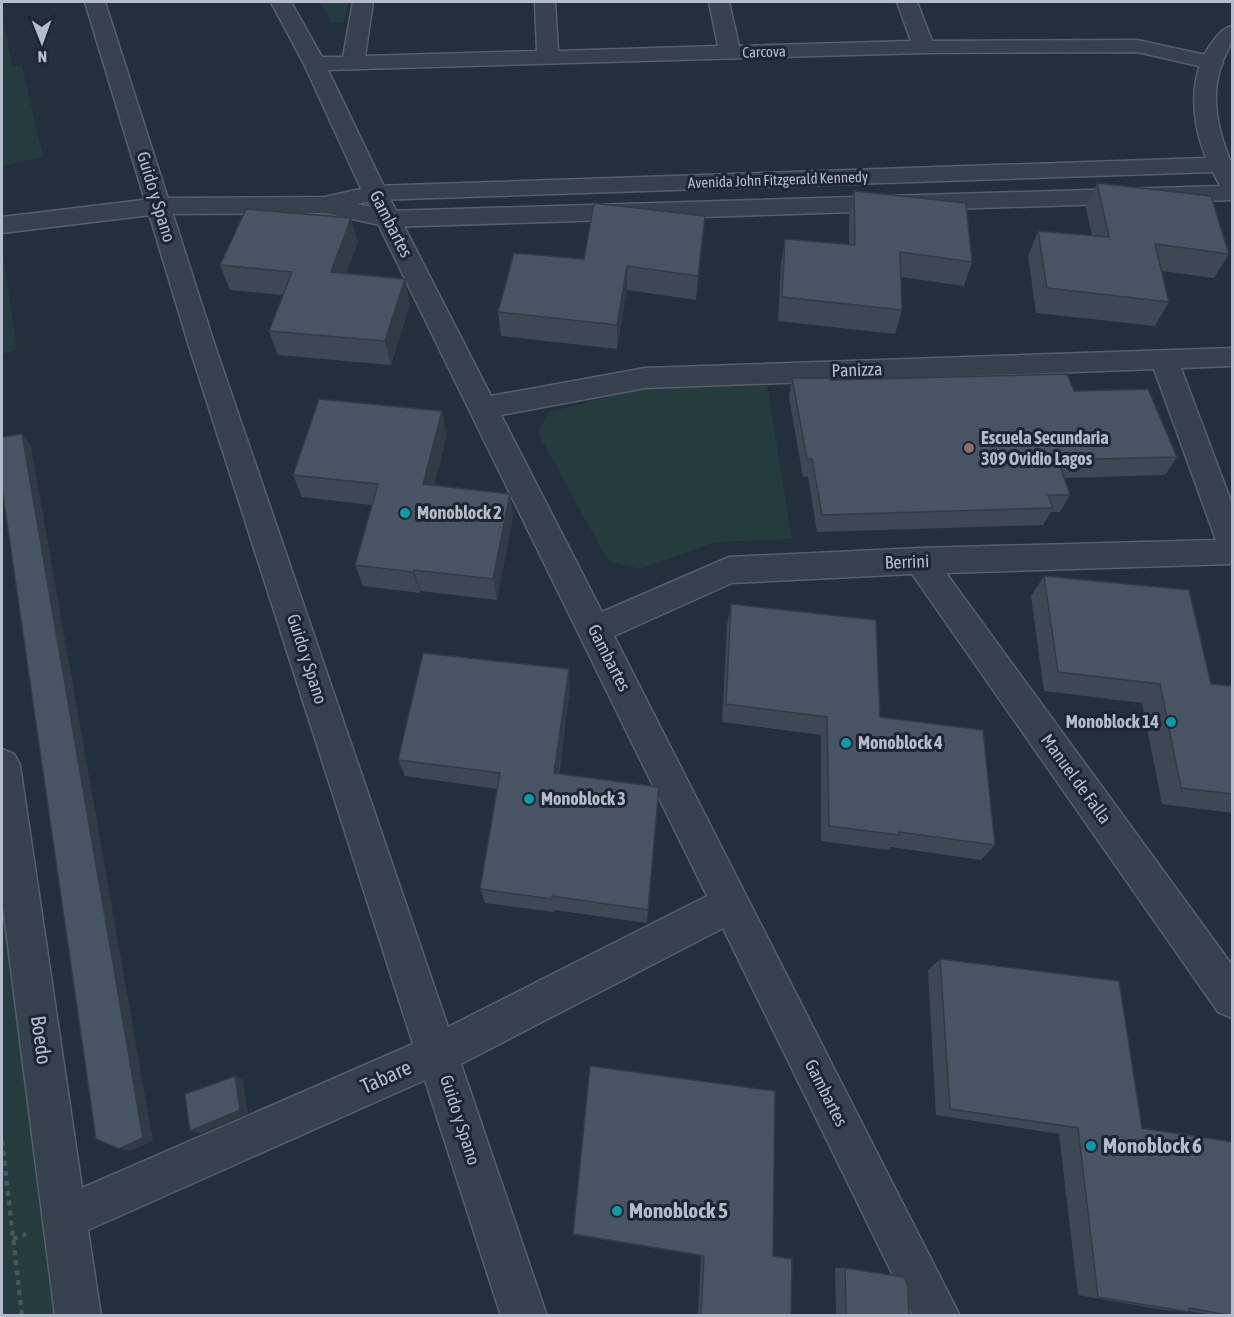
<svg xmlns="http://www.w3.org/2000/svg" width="1234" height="1317" font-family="'Asap Condensed',sans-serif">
  <rect width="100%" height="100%" fill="#232f3d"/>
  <!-- green -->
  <g fill="#253c3e">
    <polygon points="320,2 349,2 344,22 331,23"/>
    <polygon points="2,16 13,67 22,66 43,157 2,166"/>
    <polygon points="2,247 17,350 2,354"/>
    <polygon points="767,385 792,539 715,542 641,569 608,561 538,433 549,412 640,389"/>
    <polygon points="2,765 78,1315 2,1315"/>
  </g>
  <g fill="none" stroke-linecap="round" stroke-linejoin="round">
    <defs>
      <path id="minor" d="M85,2H105L215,346L448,1027L707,896L363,193L304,64L271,2H291L322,57H343L353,2H373L365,56L537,51L535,2H555L558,51L718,46L709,2H729L739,46L911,41L897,2H917L932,41L1137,40L1220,58L1223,63L1220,68L1212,69L1137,52L924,53L328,70L387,193L491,396L645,368L1232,348V366L1181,368L1232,504V564L946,573L1232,965V1018L1218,1012L912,574L732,583L614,636L960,1316H913L723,928L461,1064L547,1316H501L425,1080L88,1230L101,1316H55L2,898V749L14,754L20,765L82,1188L413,1044L189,346ZM1154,369L1216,540L920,548L729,557L602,612L501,415L645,388Z"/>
      <path id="tertiary" d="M1232,26C1234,48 1225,50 1220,69C1211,100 1218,130 1230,160H1232V200L389,227L325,213L159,214L2,233V217L159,198L324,197L375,186L1206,158C1191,120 1187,74 1214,40C1220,33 1223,28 1232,26ZM1213,172L1220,186L389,211L357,204L375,200Z"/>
    </defs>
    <!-- minor casing -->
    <use href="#minor" stroke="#555f6b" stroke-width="3"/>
    <!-- tertiary casing -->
    <use href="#tertiary" stroke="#555f6b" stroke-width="3"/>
    <!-- path -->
    <g stroke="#43595b" stroke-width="4.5" stroke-dasharray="5 5" stroke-linecap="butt">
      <polyline points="2,1141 22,1316"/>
      <polyline points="13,1239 26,1234"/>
    </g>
    <!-- minor -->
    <use href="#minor" fill="#37414d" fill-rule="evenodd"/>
    <!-- tertiary -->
    <use href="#tertiary" fill="#37414d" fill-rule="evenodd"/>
  </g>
  <!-- wall -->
  <g fill="#3e4855">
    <polygon points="1097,183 1229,254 1214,278 1162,271 1169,302 1155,326 1036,313 1028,256 1038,231 1092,236 1086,208"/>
    <polygon points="854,191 972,262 964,286 901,277 902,310 895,334 778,321 781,264 785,239 849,244 849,216"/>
    <polygon points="705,216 696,300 627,290 617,349 501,336 498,312 584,259"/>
    <polygon points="358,242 346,273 410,304 391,365 278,355 269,331 283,295 230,290 220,265"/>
    <polygon points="792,378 1074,391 1177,457 1165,475 1064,478 1070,495 1060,512 1051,512 1043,525 817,532 808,476 803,477 789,397"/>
    <polygon points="447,434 434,485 510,494 513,516 497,600 420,591 420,593 363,586 355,565 372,505 302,497 293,475"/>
    <polygon points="1044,576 1211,684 1233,686 1233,813 1162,804 1142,703 1044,691 1031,596"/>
    <polygon points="731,604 880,717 995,845 981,860 891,847 889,850 821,841 821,735 722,722 727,625"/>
    <polygon points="570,688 559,774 659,787 647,923 554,910 554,912 485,903 480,889 498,789 405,776 398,760"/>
    <polygon points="940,959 1142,1128 1233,1316 1219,1316 1189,1311 1189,1312 1164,1310 1078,1295 1059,1134 936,1115 928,970"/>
    <polygon points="573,1234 773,1256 791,1316 698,1316 701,1256 574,1235"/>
    <polygon points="835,1268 845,1268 909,1316 836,1316"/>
  </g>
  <!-- shaded-wall -->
  <g fill="#323b45">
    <polygon points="705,216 703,241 696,300 698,276"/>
    <polygon points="351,218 358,242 338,296 331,272"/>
    <polygon points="627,266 627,290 617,349 617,325"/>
    <polygon points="405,279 410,304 391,365 385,341"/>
    <polygon points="442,411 447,434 429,506 423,484"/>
    <polygon points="22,434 31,446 153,1141 130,1151 119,1149"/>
    <polygon points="510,494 513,516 497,600 493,579"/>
    <polygon points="414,570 420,591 420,593 413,572"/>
    <polygon points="569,669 570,688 556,790 554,773"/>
    <polygon points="235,1076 243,1080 248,1113 200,1134 190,1131"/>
  </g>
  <!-- building -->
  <g fill="#485463" stroke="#323b45" stroke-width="1.5">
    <polygon points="1097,183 1211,196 1229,254 1155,244 1169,302 1047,288 1038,231 1109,237"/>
    <polygon points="854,191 966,203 972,262 900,252 902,310 782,297 785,239 855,245"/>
    <polygon points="594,203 705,216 698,276 627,266 617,325 498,312 514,253 584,259"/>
    <polygon points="246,209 351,218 331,272 405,279 385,341 269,331 292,272 220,265"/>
    <polygon points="1067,374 1074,391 1148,389 1177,457 1058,460 1070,495 1048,495 1053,508 822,515 812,459 807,459 792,378 829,378 831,380"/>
    <polygon points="319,399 442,411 423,484 510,494 493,579 414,570 413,572 355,565 378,484 293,475"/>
    <polygon points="22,434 143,1138 119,1149 96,1139 2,488 2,437"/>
    <polygon points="1044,576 1189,590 1211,684 1233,686 1233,794 1181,788 1160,684 1058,672"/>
    <polygon points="731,604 876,620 880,717 983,730 995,845 899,832 899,835 829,826 827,717 726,704"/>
    <polygon points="423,653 569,669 554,773 659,787 648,910 552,896 552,899 480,889 500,773 398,760"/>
    <polygon points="940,959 1119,981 1142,1128 1233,1142 1233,1316 1189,1308 1189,1312 1098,1297 1078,1128 950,1109"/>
    <polygon points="590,1066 775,1091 773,1256 792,1259 791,1316 701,1316 704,1256 573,1234"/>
    <polygon points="235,1076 240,1110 190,1131 185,1094"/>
    <polygon points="845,1268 904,1277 908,1286 909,1316 846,1316"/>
  </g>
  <!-- markers -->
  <circle fill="#8d6e63" stroke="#1c2632" stroke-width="2" cx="969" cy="448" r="6"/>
  <g fill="#0f9aa8" stroke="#1c2632" stroke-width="2">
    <circle cx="405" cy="513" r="6"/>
    <circle cx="1171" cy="722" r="6"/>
    <circle cx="846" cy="743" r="6"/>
    <circle cx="529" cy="799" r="6"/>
    <circle cx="1091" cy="1146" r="6"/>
    <circle cx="617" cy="1211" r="6"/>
  </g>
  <g text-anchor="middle" stroke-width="6" stroke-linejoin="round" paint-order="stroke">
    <!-- far-street labels -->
    <g font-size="15" fill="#b3bcc8" stroke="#1c2632">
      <text transform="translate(764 52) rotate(-2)" y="5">Carcova</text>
      <text transform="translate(778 180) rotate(-2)" y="5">Avenida John Fitzgerald Kennedy</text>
    </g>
    <!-- street labels -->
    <g font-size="18" fill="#b3bcc8" stroke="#1c2632">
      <text transform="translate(156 197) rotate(73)" y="6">Guido y Spano</text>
      <text transform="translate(391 224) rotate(63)" y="6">Gambartes</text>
      <text transform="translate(857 370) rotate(-2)" y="6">Panizza</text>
      <text transform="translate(907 562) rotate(-2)" y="6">Berrini</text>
      <text transform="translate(609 658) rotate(63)" y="6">Gambartes</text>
      <text transform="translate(307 659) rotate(72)" y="6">Guido y Spano</text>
      <text transform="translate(1076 779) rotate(54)" y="6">Manuel de Falla</text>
      <text transform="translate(826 1093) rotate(63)" y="6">Gambartes</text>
      <text transform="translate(460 1120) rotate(72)" y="6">Guido y Spano</text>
    </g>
    <!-- poi labels -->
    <g font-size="18" font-weight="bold" fill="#b3bcc8" stroke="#1c2632" text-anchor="start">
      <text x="981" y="444">Escuela Secundaria<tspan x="981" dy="21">309 Ovidio Lagos</tspan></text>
      <text x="417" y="519">Monoblock 2</text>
      <text x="1159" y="728" text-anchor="end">Monoblock 14</text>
      <text x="858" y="749">Monoblock 4</text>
      <text x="541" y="805">Monoblock 3</text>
    </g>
    <!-- near-street labels -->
    <g font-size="21" fill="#b3bcc8" stroke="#1c2632">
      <text transform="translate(41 1040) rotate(82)" y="7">Boedo</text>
      <text transform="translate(386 1077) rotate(-24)" y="7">Tabare</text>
    </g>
    <!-- near-poi labels -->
    <g font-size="21" font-weight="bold" fill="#b3bcc8" stroke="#1c2632" text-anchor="start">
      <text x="1103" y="1153">Monoblock 6</text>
      <text x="629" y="1218">Monoblock 5</text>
    </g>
  </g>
  <!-- border -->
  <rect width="1234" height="1317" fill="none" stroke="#b3bcc8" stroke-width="6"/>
  <!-- north arrow -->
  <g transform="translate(42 42) rotate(179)" stroke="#1c2632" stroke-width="4.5" paint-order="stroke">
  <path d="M0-4.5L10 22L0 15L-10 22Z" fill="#b3bcc8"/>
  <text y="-9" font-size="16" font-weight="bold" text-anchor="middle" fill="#b3bcc8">N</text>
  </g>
</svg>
